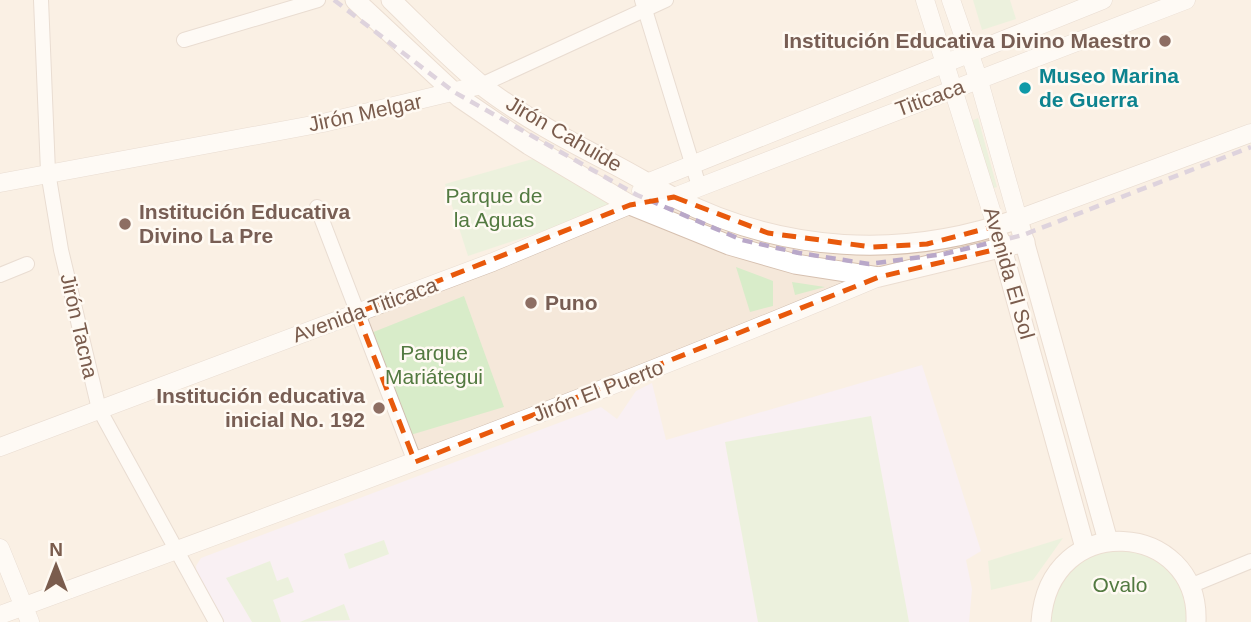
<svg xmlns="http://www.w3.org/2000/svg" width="1251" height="622" font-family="Arial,sans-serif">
  <rect width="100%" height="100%" fill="#fdf6ec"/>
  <!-- residential -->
  <rect fill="#f5e8da" x="0" y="0" width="1251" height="622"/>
  <!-- education -->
  <polygon fill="#f3e8fa" points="922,365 981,551 966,560 972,589 969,622 222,622 197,576 196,566 201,558 601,407 617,419 636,391 652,383 666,440"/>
  <!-- green -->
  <g fill="#d8ecc9">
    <polygon points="973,0 1010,0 1016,19 982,30"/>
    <polygon points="978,118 997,187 991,189 971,121"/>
    <polygon points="536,158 625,204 468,256 445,184"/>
    <polygon points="736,267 773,281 773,306 750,312"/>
    <polygon points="792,282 825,287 795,295"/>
    <polygon points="464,296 504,407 407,436 366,335"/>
    <polygon points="871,416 909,622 758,622 725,442"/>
    <polygon points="1063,538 1033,580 991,590 988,561"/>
    <polygon points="384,540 389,554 349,569 344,554"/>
    <path d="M1137,551C1177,571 1181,578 1188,622H1052C1048,596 1070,557 1098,552C1110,549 1125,551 1137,551Z"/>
    <polygon points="270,561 277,581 288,577 294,592 273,600 281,622 252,622 226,578"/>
    <polygon points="344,604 350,620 300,622"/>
  </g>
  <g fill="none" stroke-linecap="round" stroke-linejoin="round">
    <defs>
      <g id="minor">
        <polyline points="41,0 48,172 61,250 99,409 216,622"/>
        <polyline points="642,0 699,186"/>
        <polyline points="184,40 318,0"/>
        <polyline points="481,85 666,0"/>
        <polyline points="317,207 415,462"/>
        <polyline points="0,275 27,264"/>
        <polyline points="1190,586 1251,561"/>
      </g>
      <g id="tertiary">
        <polyline points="925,0 996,226"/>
        <polyline points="951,0 979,81 1018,219 1251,133"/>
        <polyline points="0,183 323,123 481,85"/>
        <polyline points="641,191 649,182 1103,0"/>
        <polyline points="0,447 493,262 630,205 674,197 1186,0"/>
        <polyline points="0,548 30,622"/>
        <path d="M0,615C295,507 589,399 879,277"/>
      </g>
      <g id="secondary">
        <polyline points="355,0 460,98 529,145 630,205 729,245 795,264 879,277 1025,242"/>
        <path d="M391,0C420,28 449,58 480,84C517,114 574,144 617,166C636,176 654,187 673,197C782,253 903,260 1018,219L1108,541"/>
        <polyline points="999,238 1085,548"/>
        <path d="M1041,622C1049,508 1200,521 1196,622"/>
      </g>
    </defs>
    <!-- minor casing -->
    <use href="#minor" stroke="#d1beb0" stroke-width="16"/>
    <!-- tertiary casing -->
    <use href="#tertiary" stroke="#d1beb0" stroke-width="19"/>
    <!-- secondary casing -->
    <use href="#secondary" stroke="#d6c0b0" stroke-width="21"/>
    <!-- minor -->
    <use href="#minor" stroke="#fff" stroke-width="14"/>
    <!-- tertiary -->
    <use href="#tertiary" stroke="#fff" stroke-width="18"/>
    <!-- secondary -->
    <use href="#secondary" stroke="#fff" stroke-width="19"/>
    <!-- rail -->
    <polyline stroke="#b9a8c9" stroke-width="4.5" stroke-dasharray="10 7" stroke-linecap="butt" points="334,0 454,92 637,195 742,240 799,253 869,264 944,254 1023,235 1251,147"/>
  </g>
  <!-- marked area -->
  <path d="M0 0H1251V622H0ZM674,197L768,233L872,247L927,244L996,226L1002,248L879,277L415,462L357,313L630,205Z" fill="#fdf6ec" fill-opacity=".55" fill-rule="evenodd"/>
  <path fill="none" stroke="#e8590c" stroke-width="5" stroke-dasharray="14 9" stroke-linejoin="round" d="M674,197L768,233L872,247L927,244L996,226L1002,248L879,277L415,462L357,313L630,205Z"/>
  <!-- markers -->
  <g fill="#8d6e63" stroke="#fffaf3" stroke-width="2.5">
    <circle cx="1165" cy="41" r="7"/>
    <circle cx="125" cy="224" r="7"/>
    <circle cx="531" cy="303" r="7"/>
    <circle cx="379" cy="408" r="7"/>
  </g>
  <circle fill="#0f9aa8" stroke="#fffaf3" stroke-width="2.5" cx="1025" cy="88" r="7"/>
  <g text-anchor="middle" stroke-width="5" stroke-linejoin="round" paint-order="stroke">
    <!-- education labels -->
    <g font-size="21" font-weight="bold" fill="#785e54" stroke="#fffaf3" text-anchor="end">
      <text x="1151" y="48">Institución Educativa Divino Maestro</text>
      <text x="139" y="219" text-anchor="start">Institución Educativa<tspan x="139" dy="24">Divino La Pre</tspan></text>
      <text x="545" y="310" text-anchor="start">Puno</text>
      <text x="365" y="403">Institución educativa<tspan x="365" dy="24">inicial No. 192</tspan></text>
    </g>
    <!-- culture labels -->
    <g font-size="21" font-weight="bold" fill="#0d838f" stroke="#fffaf3" text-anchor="start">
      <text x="1039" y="83">Museo Marina<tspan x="1039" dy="24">de Guerra</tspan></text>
    </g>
    <!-- street labels -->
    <g font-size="21" fill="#7a5c4d" stroke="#fffaf3">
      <text transform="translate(930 98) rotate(-20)" y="7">Titicaca</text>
      <text transform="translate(365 113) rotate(-12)" y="7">Jirón Melgar</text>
      <text transform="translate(564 134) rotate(30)" y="7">Jirón Cahuide</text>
      <text transform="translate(1009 273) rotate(74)" y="7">Avenida El Sol</text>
      <text transform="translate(365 310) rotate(-20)" y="7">Avenida Titicaca</text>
      <text transform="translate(79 326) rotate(77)" y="7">Jirón Tacna</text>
      <text transform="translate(598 391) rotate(-21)" y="7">Jirón El Puerto</text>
    </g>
    <!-- park labels -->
    <g font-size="21" fill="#537a41" stroke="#fffaf3">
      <text x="494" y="203">Parque de<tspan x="494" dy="24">la Aguas</tspan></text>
      <text x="434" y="360">Parque<tspan x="434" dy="24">Mariátegui</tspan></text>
      <text x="1120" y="592">Ovalo</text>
    </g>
  </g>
  <!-- north arrow -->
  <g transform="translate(56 566)" stroke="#fffaf3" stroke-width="5" paint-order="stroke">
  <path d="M0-5L12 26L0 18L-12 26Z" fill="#7a5c4d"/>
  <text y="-10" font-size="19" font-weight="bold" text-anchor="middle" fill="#7a5c4d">N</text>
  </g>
</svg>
